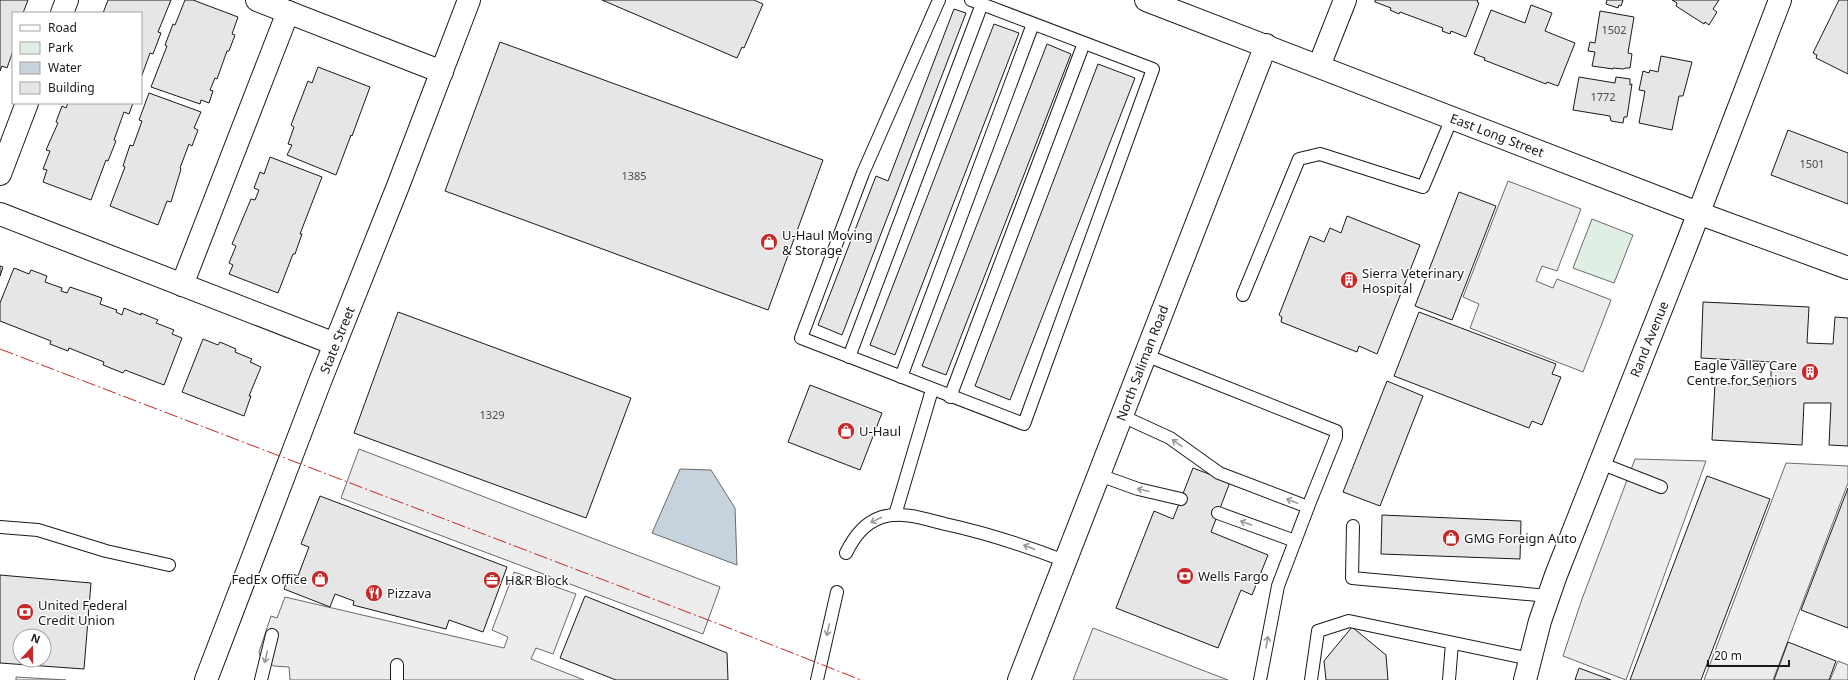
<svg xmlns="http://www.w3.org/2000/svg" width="1848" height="680" font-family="'Noto Sans',sans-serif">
  <rect width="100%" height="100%" fill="#fff"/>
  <!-- green -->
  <polygon fill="#e0efe3" stroke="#6a6a6a" points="1592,219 1633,235 1614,283 1573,268"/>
  <!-- parking -->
  <g fill="#ededed" stroke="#6a6a6a">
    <polygon points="1508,181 1581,209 1557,271 1542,266 1536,281 1553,288 1557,279 1611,300 1583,372 1470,328 1479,304 1463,297"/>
    <polygon points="359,449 720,587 703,634 341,498"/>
    <polygon points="1635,459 1706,461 1626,680 1563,656 1582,599"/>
    <polygon points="1786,463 1848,466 1848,483 1773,680 1704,680"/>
    <polygon points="514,572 576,594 553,654 536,648 531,659 584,680 290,680 289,667 274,666 261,659 259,652 271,616 277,618 285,597 504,648 508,637 492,630"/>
    <polygon points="1093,628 1228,680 1073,680"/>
    <polygon points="1838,661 1848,665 1848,680 1830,680"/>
    <polygon points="16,677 66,680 16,680"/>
  </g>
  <!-- water -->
  <polygon fill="#c6d2dc" stroke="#6a6a6a" points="680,469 711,470 735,508 737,565 652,533"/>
  <!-- building -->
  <g fill="#e6e6e6" stroke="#1a1a1a" fill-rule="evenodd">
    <polygon points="0,0 28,0 23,13 13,13 13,51 7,68 2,66 0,71"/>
    <polygon points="108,0 171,0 158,32 161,33 153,54 150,53 141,78 141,13 103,13"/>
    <polygon points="185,0 193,0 238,17 232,34 235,35 229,51 227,51 217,79 215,78 210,90 213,91 209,103 201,100 200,104 151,87 167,46 165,45 173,24 175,25"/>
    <polygon points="602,0 754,0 763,4 744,48 742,47 737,58"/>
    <polygon points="1375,0 1478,0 1477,2 1479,3 1466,37 1451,31 1450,34 1442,31 1443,28 1400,12 1399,14 1390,10 1391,8 1375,2"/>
    <polygon points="1607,0 1623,0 1621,6 1619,5 1618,8 1606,4"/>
    <polygon points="1672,0 1719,0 1713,9 1717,12 1709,25 1705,22 1704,24 1676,6 1677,3"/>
    <polygon points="1839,0 1848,0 1848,74 1816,58 1817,55 1813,53"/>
    <polygon points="1531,5 1552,13 1545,31 1575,43 1558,86 1547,82 1546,84 1484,60 1485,58 1474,54 1491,10 1525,23"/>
    <polygon points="954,9 966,13 842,335 818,325 876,176 888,181"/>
    <polygon points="1600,11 1634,17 1628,53 1632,54 1630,68 1625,68 1624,69 1613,68 1613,69 1592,66 1595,52 1588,51 1590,42 1595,43"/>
    <polygon points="994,24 1019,33 895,355 870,345"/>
    <polygon points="500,42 823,160 768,310 445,191"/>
    <polygon points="1047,44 1071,54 946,375 922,366"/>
    <polygon points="1661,56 1692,62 1683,96 1679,96 1672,130 1639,123 1645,91 1639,90 1643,71 1649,73 1650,70 1658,72"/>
    <polygon points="1098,64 1135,78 1010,400 975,386"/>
    <polygon points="318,67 370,87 352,136 351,135 336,175 287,155 292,145 288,144 294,127 291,125 308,81 312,83"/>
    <polygon points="1579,77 1615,83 1616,77 1630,79 1630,85 1632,84 1627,117 1624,117 1623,123 1611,121 1610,116 1573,110"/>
    <polygon points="149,93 201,112 194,128 198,130 192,146 189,144 180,168 181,169 171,202 167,201 158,225 110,206 125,167 123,166 130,145 133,146 142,121 139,120"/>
    <polygon points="68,103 133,103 129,114 124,112 114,140 116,141 108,161 106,160 91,200 43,182 47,170 43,169 50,151 46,150 58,123 56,122 62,106 66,108"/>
    <polygon points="1788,130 1848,153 1848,204 1771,175"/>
    <polygon points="270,157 322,177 300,234 302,234 295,254 293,254 278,293 229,274 233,265 229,263 236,246 232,244 251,199 255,200 259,190 254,188 260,172 264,174"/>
    <polygon points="1459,192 1496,206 1452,320 1415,306"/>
    <polygon points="1347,216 1420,245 1377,354 1359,346 1357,352 1281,322 1282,317 1279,315 1310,236 1324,242 1330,228 1341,233"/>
    <polygon points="0,266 3,267 0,276"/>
    <polygon points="14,268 29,274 31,270 47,276 45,282 62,288 61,291 67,293 70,287 102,298 100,304 117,310 116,312 122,315 124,308 141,315 141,313 158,320 156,323 174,330 172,334 182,338 164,385 125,370 123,373 103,365 104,362 69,348 68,351 50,344 51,341 0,321 0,303"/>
    <polygon points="1703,302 1809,307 1807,343 1833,344 1835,317 1848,318 1848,446 1829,445 1831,403 1804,403 1802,445 1712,440 1715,383 1771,386 1771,362 1701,358"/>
    <polygon points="398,312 631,398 586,518 354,433"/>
    <polygon points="1419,312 1556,364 1552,374 1561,377 1542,425 1532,421 1529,428 1394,376"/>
    <polygon points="203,339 218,345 220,342 236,349 235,352 252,359 250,362 261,367 249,396 251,396 244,416 182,392"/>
    <polygon points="1387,381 1423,396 1380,506 1343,492"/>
    <polygon points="810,385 882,413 860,470 788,442"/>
    <polygon points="1193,468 1230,482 1211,532 1268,555 1252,595 1241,590 1218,648 1116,608 1154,511 1173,519"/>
    <polygon points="1707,476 1770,499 1701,680 1630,680"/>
    <polygon points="1848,488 1848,628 1801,610"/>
    <polygon points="320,496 507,567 483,632 449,620 446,629 353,605 354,601 335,594 330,607 284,589 290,573 298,576 309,547 301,544"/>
    <polygon points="1382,515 1521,521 1520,559 1381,554"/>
    <path d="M0,575L91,583L84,669L0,663ZM20,636H44V660H20Z"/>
    <polygon points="585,596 727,653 728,680 616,680 560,658"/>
    <polygon points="1352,627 1386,655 1388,680 1326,680 1324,661"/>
    <polygon points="1788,642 1836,661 1829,680 1774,680"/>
    <polygon points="1579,668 1611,680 1575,680"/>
  </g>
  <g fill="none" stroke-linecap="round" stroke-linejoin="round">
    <defs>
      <g id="service">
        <polyline points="939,0 863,173 801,338 1024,424 1153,69 971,0"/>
        <polyline points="1243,295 1299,159 1320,154 1423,187 1452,118"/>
        <polyline points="1145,355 1336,431 1336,437 1308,507"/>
        <polyline points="849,357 982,4"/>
        <polyline points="901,377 1033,24"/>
        <polyline points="950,397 1084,43"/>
        <polyline points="1122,416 1170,438 1219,473 1308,507 1278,586 1260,680"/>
        <polyline points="1600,463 1661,487"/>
        <polyline points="1099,475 1138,489 1181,499"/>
        <polyline points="1218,513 1295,541"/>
        <polyline points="895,515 932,390"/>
        <polyline points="1353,526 1352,578 1549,596"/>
        <polyline points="0,527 38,530 106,551 169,565"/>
        <path d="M846,553C854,537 864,523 882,517C902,511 925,519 945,524C987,533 1026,546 1065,561"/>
        <polyline points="261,680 272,635"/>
        <polyline points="397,680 397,665"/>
        <polyline points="817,680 837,592"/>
        <polyline points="1311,680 1318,631 1349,621 1530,659"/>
        <polyline points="1449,680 1452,643"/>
      </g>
      <g id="minor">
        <polyline points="257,0 442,72"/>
        <polyline points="62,13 67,0"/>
        <polyline points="1319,66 1345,0"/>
        <polyline points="0,174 27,103"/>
        <polyline points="0,214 335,344"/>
        <polyline points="182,285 288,12"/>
        <polyline points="206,680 319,384 398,186 469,0"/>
        <polyline points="1525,680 1540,621 1556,575 1686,246 1780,0"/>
      </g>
      <g id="tertiary">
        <polyline points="1146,0 1698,213 1848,268"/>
        <polyline points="1019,680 1266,45"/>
      </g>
    </defs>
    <!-- service casing -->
    <use href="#service" stroke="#1a1a1a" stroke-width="14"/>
    <!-- minor casing -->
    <use href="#minor" stroke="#1a1a1a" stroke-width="24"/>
    <!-- tertiary casing -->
    <use href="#tertiary" stroke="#1a1a1a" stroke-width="24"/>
    <!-- service -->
    <use href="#service" stroke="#fff" stroke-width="12"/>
    <!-- minor -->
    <use href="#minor" stroke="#fff" stroke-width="22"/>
    <!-- tertiary -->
    <use href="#tertiary" stroke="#fff" stroke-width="22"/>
    <!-- power -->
    <polyline stroke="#c62828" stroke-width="1" stroke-dasharray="14 3 2 3" stroke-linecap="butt" points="0,349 716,623 861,680"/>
  </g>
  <!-- one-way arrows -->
  <defs><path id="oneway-shaft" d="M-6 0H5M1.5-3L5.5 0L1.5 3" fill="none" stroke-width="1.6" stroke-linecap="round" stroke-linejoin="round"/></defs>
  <g stroke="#989898">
    <use href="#oneway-shaft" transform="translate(1177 443) rotate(-145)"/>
    <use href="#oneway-shaft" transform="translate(1143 490) rotate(-166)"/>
    <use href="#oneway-shaft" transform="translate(1292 501) rotate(-159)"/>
    <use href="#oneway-shaft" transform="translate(876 520) rotate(155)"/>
    <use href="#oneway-shaft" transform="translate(1246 523) rotate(-160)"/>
    <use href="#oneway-shaft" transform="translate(1029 547) rotate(-159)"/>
    <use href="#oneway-shaft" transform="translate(828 630) rotate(103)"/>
    <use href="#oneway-shaft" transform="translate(1267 642) rotate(-80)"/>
    <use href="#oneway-shaft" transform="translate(266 657) rotate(103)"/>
  </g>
  <!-- icons -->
  <defs>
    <symbol id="shop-disc" viewBox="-11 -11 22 22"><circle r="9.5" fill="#c62828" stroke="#fff"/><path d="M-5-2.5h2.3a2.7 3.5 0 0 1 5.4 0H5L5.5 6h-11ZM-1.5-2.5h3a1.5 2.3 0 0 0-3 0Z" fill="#fff"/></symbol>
    <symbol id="building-disc" viewBox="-11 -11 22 22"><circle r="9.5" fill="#c62828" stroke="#fff"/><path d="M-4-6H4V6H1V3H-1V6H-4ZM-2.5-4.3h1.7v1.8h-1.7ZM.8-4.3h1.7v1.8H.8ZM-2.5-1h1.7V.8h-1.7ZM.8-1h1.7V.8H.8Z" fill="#fff"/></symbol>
    <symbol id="bank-disc" viewBox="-11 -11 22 22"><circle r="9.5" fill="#c62828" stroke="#fff"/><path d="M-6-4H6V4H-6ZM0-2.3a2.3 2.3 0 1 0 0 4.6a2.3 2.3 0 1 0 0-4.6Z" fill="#fff"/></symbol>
    <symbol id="office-disc" viewBox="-11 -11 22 22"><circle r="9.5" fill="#c62828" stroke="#fff"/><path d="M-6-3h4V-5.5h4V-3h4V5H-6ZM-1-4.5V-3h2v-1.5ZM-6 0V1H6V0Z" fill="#fff"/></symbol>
    <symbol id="restaurant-disc" viewBox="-11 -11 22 22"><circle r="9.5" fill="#c62828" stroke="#fff"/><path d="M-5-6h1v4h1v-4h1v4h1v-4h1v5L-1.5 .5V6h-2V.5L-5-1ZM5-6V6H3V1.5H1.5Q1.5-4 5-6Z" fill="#fff"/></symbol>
  </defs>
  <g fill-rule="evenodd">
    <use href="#shop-disc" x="759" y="232" width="20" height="20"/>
    <use href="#building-disc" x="1339" y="270" width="20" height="20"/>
    <use href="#building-disc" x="1800" y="362" width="20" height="20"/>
    <use href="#shop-disc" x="836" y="421" width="20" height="20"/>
    <use href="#shop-disc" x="1441" y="528" width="20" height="20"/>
    <use href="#bank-disc" x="1175" y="566" width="20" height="20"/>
    <use href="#shop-disc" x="310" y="569" width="20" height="20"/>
    <use href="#office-disc" x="482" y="570" width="20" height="20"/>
    <use href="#restaurant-disc" x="364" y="583" width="20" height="20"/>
    <use href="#bank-disc" x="15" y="602" width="20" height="20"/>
  </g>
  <g text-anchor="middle" stroke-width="3" stroke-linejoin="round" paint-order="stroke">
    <!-- number labels -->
    <g font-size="11" fill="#4d4d4d">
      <text x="1614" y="34">1502</text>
      <text x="1603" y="101">1772</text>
      <text x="1812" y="168">1501</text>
      <text x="634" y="180">1385</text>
      <text x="492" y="419">1329</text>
    </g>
    <!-- street labels -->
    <g font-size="13" fill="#1a1a1a" stroke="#fff">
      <text transform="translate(1497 135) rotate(21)" y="5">East Long Street</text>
      <text transform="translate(1649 339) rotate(-68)" y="5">Rand Avenue</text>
      <text transform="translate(337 340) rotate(-68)" y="5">State Street</text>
      <text transform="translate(1142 363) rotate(-69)" y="5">North Saliman Road</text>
    </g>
    <!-- poi labels -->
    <g font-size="13" fill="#1a1a1a" stroke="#fff" text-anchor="start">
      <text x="782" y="240">U-Haul Moving<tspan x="782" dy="15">&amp; Storage</tspan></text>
      <text x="1362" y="278">Sierra Veterinary<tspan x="1362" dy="15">Hospital</tspan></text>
      <text x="1797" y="370" text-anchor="end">Eagle Valley Care<tspan x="1797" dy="15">Centre for Seniors</tspan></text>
      <text x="859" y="436">U-Haul</text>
      <text x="1464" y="543">GMG Foreign Auto</text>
      <text x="1198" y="581">Wells Fargo</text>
      <text x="307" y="584" text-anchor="end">FedEx Office</text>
      <text x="505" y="585">H&amp;R Block</text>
      <text x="387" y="598">Pizzava</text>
      <text x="38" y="610">United Federal<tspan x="38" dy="15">Credit Union</tspan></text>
    </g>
  </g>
  <!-- legend -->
  <rect x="12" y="12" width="130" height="92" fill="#ffffff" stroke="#a3a3a3"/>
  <rect x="20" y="25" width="20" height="6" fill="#ffffff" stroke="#a3a3a3"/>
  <text x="48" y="32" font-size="12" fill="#1a1a1a">Road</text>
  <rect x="20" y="42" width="20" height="12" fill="#e0efe3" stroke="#a3a3a3"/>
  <text x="48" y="52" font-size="12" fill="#1a1a1a">Park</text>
  <rect x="20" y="62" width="20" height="12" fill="#c6d2dc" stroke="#a3a3a3"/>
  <text x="48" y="72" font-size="12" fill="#1a1a1a">Water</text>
  <rect x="20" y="82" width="20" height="12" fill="#e6e6e6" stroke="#a3a3a3"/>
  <text x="48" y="92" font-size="12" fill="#1a1a1a">Building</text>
  <!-- north arrow -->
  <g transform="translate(32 648) rotate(21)"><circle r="19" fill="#ffffff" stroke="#a3a3a3"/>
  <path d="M0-3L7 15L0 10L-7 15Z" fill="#c62828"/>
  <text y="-6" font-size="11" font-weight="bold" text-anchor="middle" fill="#1a1a1a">N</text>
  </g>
  <!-- scale -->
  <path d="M1708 660v6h81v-6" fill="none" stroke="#1a1a1a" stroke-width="2"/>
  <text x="1714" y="660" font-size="12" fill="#1a1a1a" stroke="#ffffff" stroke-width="3" paint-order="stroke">20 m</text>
</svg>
